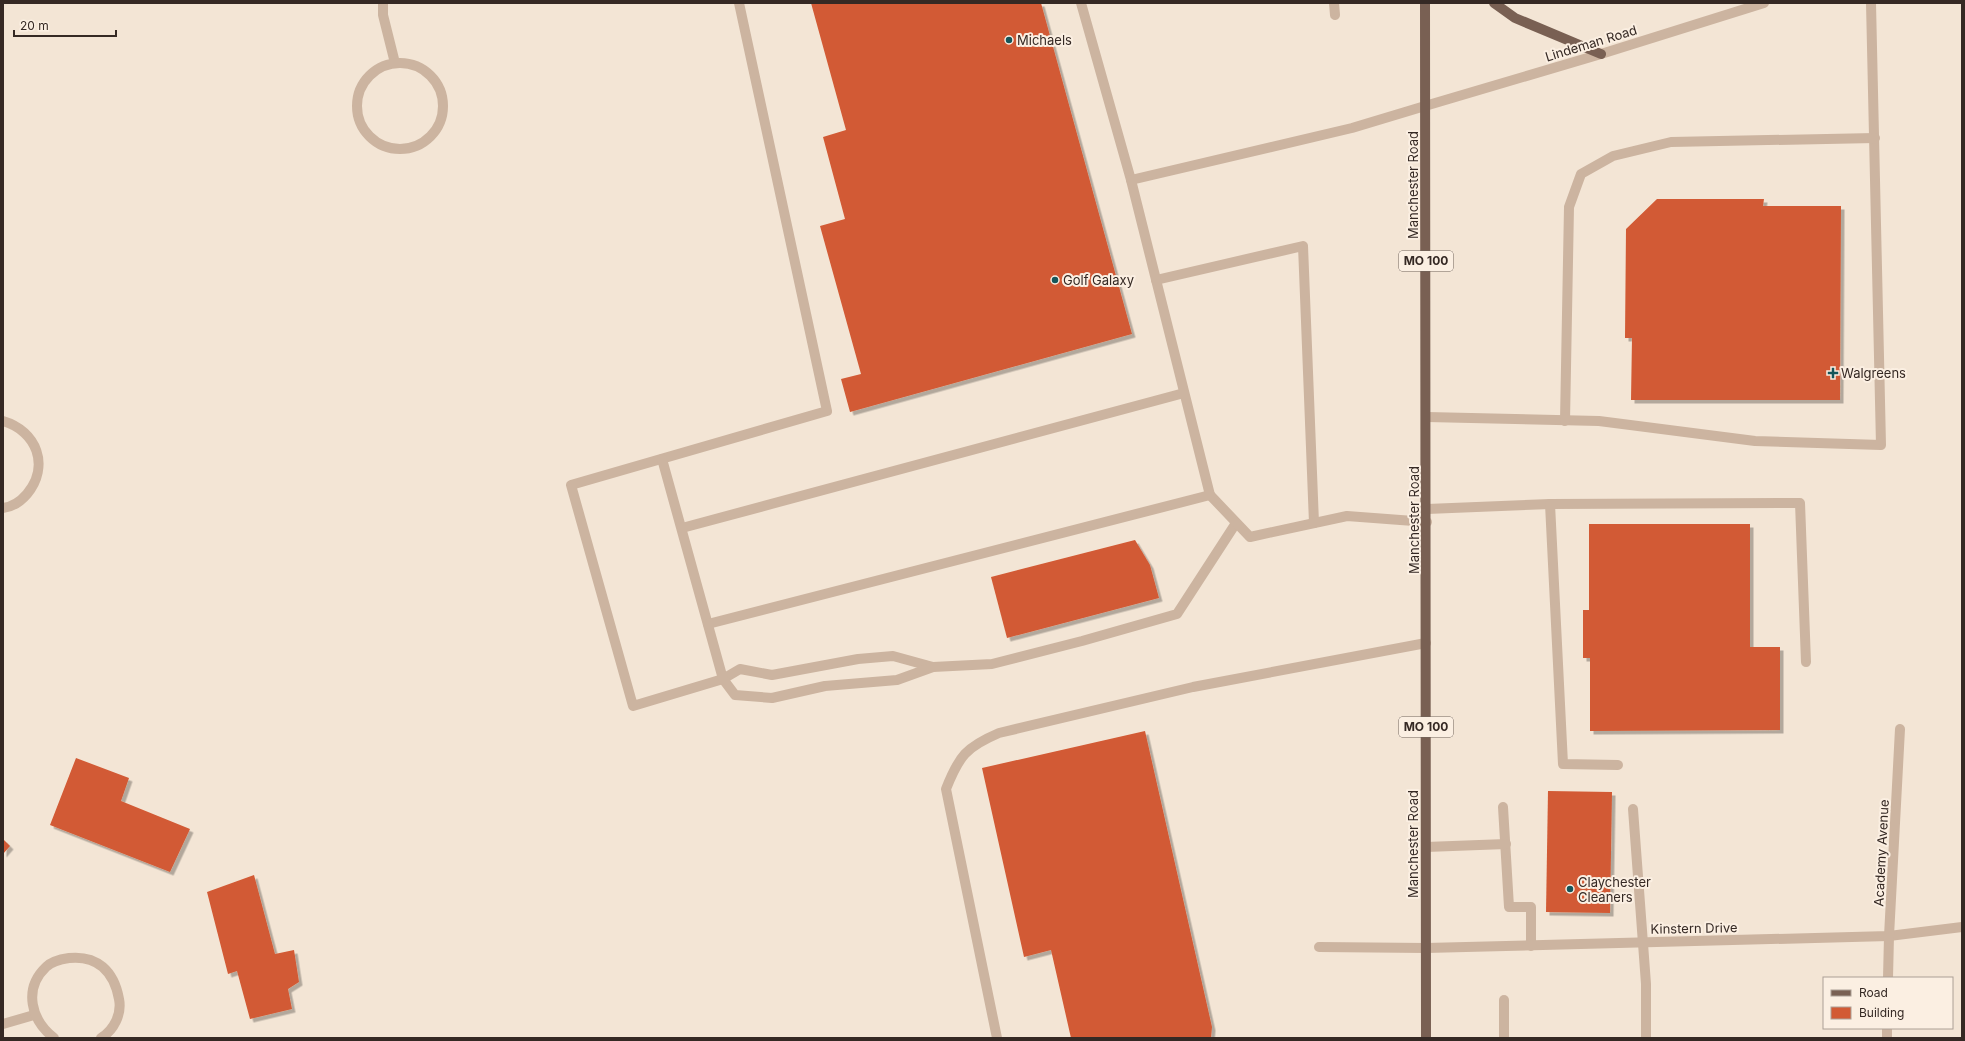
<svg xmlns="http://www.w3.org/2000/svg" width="1965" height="1041" font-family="Inter,sans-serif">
  <defs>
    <filter id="shadow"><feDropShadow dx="3.5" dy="3.5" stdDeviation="0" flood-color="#0004"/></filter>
  </defs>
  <rect width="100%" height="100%" fill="#f3e5d5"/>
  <!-- building -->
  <g fill="#d25a34" filter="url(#shadow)">
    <polygon points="811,3 1041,3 1132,334 850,412 841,379 861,374 820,226 845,219 823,137 846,130"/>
    <polygon points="1657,199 1764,199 1763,206 1841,206 1840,400 1631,400 1632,338 1625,338 1626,229"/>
    <polygon points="1589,524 1750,524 1750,647 1780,647 1780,730 1590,731 1590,658 1583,658 1583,610 1589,610"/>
    <polygon points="1135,540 1150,565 1159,598 1007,638 991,577"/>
    <polygon points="1145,731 1212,1027 1211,1038 1071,1038 1051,950 1024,957 982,768"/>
    <polygon points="76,758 129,778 121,801 190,829 170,872 50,825"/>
    <polygon points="1548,791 1612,792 1610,913 1546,912"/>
    <polygon points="3,839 10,846 3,854"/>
    <polygon points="254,875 275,954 294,950 299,982 288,989 292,1009 250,1019 237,971 228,974 207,892"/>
  </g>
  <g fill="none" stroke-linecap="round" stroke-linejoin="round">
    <!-- service -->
    <g stroke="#ccb4a0" stroke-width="10">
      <polyline points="739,3 827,411 571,485 633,706 723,679 740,669 772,675 858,659 893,656 933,667"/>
      <polyline points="1081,3 1131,180 1352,128 1425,106"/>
      <polyline points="1334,3 1335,15"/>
      <polyline points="1156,280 1303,246 1314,523"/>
      <polyline points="1427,417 1599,421 1755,441 1881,445 1871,3"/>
      <polyline points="1565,421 1569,207 1581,174 1613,156 1671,142 1875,138"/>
      <polyline points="662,459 723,679 735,695 772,698 825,686 897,680 933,667 992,664 1082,641 1177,614 1236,523"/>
      <polyline points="1210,495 1250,537 1347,516 1427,522"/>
      <polyline points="1427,509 1550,504"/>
      <polyline points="682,528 1184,393"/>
      <polyline points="708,624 1210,495 1131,180"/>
      <polyline points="1618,765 1563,764 1550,504 1800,503 1806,662"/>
      <polyline points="1503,807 1509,907 1531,907 1531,946"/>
      <polyline points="1633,809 1646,984 1646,1038"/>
      <polyline points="1426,847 1506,844"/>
      <polyline points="1319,947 1426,948"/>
      <polyline points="1504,1000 1504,1038"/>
      <path d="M997,1038L946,789C959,756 966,747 999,733L1193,687L1426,643"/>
    </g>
    <!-- minor -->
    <g stroke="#ccb4a0" stroke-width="10">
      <polyline points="383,3 383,15 395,63"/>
      <circle cx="400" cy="106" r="43"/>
      <path d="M3,421C37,431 50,466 27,494C21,501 12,507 3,508"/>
      <polyline points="1426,948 1889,936 1962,927"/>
      <polyline points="1888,978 1889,936 1900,729"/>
      <polyline points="3,1024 34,1015"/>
      <path d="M54,1038C31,1020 23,989 46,967C51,962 62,959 69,958C97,955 114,971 119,999C122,1014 114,1030 101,1038"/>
      <polyline points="1887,1038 1887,1028"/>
    </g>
    <!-- tertiary -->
    <polyline stroke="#ccb4a0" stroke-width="10" points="1425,106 1601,54 1764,3"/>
    <!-- primary -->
    <g stroke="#796053" stroke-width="10">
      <polyline points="1425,3 1426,1038"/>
      <polyline points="1494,3 1515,18 1601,54"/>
    </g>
  </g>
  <!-- markers -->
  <g fill="#16565a" stroke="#fbefe2" stroke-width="1.5">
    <circle cx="1009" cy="40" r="4"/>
    <circle cx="1055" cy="280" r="4"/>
    <path d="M1831 367h4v4h4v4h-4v4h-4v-4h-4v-4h4z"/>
    <circle cx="1570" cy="889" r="4"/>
  </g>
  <g text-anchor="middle" stroke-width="4" stroke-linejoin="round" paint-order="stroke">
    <!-- shield labels -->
    <g fill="#fbefe2" stroke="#70645d" stroke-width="1">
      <rect x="1399" y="251" width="54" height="20" rx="3"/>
      <rect x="1399" y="717" width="54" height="20" rx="3"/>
    </g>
    <g font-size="12" font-weight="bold" fill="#352924">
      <text x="1426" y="265">MO 100</text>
      <text x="1426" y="731">MO 100</text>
    </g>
    <!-- poi labels -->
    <g font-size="13" fill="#352924" stroke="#fbefe2" text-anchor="start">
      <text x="1017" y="45">Michaels</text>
      <text x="1063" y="285">Golf Galaxy</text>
      <text x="1841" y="378">Walgreens</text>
      <text x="1578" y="887">Claychester<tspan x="1578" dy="15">Cleaners</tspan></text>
    </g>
    <!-- street labels -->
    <g font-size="13" fill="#352924" stroke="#fbefe2">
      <text transform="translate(1591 43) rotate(-17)" y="5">Lindeman Road</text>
      <text transform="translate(1413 185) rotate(-90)" y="5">Manchester Road</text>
      <text transform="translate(1414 520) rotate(-90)" y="5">Manchester Road</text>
      <text transform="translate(1413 844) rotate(-90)" y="5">Manchester Road</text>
      <text transform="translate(1881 853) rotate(-87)" y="5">Academy Avenue</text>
      <text transform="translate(1694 928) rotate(-1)" y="5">Kinstern Drive</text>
    </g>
  </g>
  <!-- border -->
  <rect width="1965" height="1041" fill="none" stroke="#352924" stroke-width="8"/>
  <!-- legend -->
  <rect x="1823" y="977" width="130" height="52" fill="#fbefe2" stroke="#aca096"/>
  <rect x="1831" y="990" width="20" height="6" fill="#796053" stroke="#aca096"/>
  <text x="1859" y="997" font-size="12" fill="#352924">Road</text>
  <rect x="1831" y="1007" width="20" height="12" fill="#d25a34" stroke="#aca096"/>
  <text x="1859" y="1017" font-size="12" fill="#352924">Building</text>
  <!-- scale -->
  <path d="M14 30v6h102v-6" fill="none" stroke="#352924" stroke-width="2"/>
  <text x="20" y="30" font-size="12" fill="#352924" stroke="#fbefe2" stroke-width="3" paint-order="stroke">20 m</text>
</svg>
